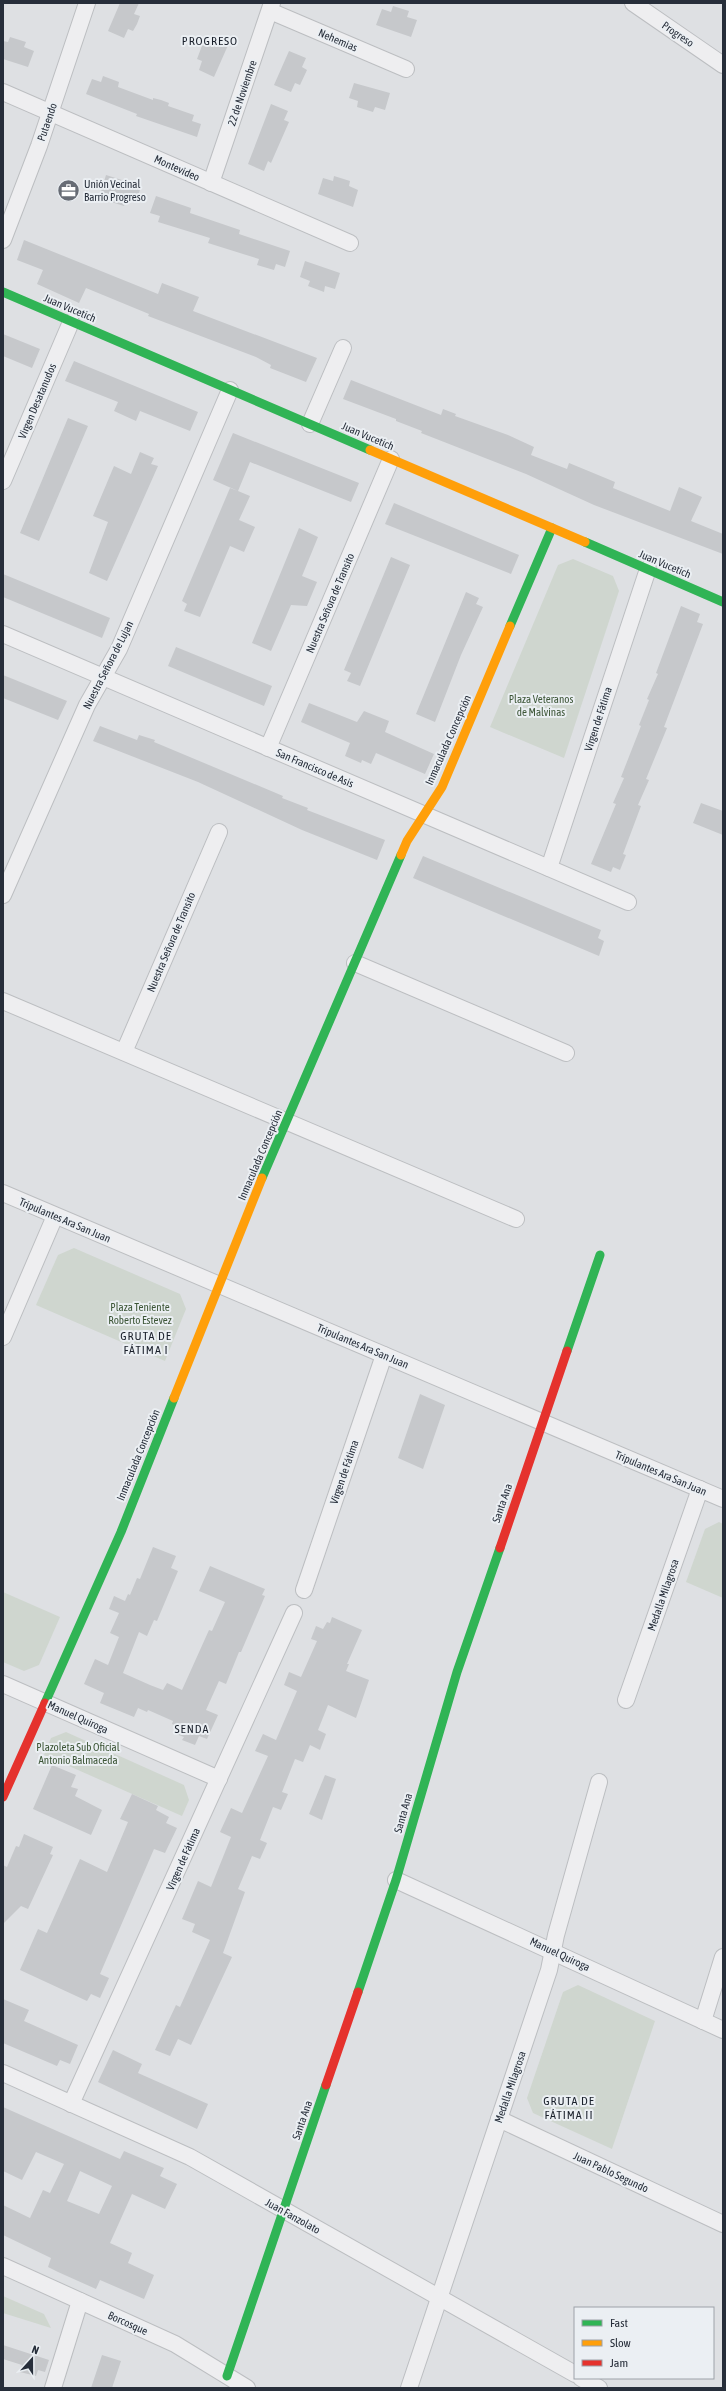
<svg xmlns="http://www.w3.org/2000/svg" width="726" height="2391" font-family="'Asap Condensed',sans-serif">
  <rect width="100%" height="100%" fill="#dee0e3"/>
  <!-- green -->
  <g fill="#cfd6cf">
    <polygon points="573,559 613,576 619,591 564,758 490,727 558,565"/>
    <polygon points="74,1248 180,1294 186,1309 165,1361 36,1305 58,1255"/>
    <polygon points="719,1522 723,1524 723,1598 686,1582 705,1529"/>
    <polygon points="3,1592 60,1617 39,1665 24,1671 3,1662"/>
    <polygon points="66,1732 184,1785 189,1800 182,1816 44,1755 51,1738"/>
    <polygon points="578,1985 655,2021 612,2149 533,2113 527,2098 563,1992"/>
    <polygon points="3,2296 44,2314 51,2328 3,2313"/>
  </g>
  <!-- building -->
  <g fill="#c6c8cb" fill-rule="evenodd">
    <polygon points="120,3 139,3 134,14 140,16 137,24 133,31 128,29 124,38 108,31"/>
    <polygon points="393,6 409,11 407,17 417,20 411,37 376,25 382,9 391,12"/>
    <polygon points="10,37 26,42 24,47 34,51 28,67 3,59 3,41 8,42"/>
    <polygon points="213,37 229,43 214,77 199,70 202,61 197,59 203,43 209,46"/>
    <polygon points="289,51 306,58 302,67 307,70 300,85 295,83 291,92 274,85"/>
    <polygon points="103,76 119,82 118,87 153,100 153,98 161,100 169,103 168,106 194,115 192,121 201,124 197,137 136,116 137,114 86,94 92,79 101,82"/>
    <polygon points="354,83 390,93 385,110 375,107 373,112 357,107 358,101 349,98"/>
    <polygon points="271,104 288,111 284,120 289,122 271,163 268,161 264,171 248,164"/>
    <polygon points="106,175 141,186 136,203 126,200 124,206 108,201 110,195 101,192"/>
    <polygon points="334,176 350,181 349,186 358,190 353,207 318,194 323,178 333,181"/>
    <polygon points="156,196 191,208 190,213 240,230 239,234 290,251 285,267 276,264 274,270 257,265 259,259 208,243 210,238 158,222 160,216 150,213"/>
    <polygon points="24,240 158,294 162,283 199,297 193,311 317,358 306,382 270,368 271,365 256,357 148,316 149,314 86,288 79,303 37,284 43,270 17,260"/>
    <polygon points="305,261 340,273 335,289 325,286 324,292 308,286 310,281 300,277"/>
    <polygon points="3,334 40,349 32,368 3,356"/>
    <polygon points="74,361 198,412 190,431 140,411 136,421 114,411 118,402 65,381"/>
    <polygon points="351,380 441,415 443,409 456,414 455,416 508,435 534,447 531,455 567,469 569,463 586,470 615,482 613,488 670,511 679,487 702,497 691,521 723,534 723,554 594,505 526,474 421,433 422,431 396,421 396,419 343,399"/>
    <polygon points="68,418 88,426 39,541 20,533"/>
    <polygon points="233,433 359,483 351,502 250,462 238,491 250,496 239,520 255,527 244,552 230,546 200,617 184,611 187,604 182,601 230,488 238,491 213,480"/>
    <polygon points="140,452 154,458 151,464 158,466 107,581 89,573 108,522 93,516 114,466 131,474"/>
    <polygon points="394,503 519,555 511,574 385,524"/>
    <polygon points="299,528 318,537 302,576 317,582 307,606 291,605 271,651 252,643"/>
    <polygon points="391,557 410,565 360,686 347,681 351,673 344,670"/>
    <polygon points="3,574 110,618 102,638 3,597"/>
    <polygon points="466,592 479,598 476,604 483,607 461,655 435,722 416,714"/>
    <polygon points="681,606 700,614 697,622 703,624 664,727 667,728 646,779 649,780 638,805 641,806 623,854 626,855 620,870 613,867 611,872 591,864 616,804 613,803 624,778 621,777 641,726 639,725 649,700 647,699 658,674 656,673"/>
    <polygon points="176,647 272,686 264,706 168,666"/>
    <polygon points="3,675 67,701 58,720 3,698"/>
    <polygon points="309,703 357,722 364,711 389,721 385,732 434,754 425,774 376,753 371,764 362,760 361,763 345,756 350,743 301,722"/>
    <polygon points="100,726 137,740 139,735 155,740 154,742 283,796 282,798 308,808 307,810 385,840 377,860 302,830 198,782 93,741"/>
    <polygon points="701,803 723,811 723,835 693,823"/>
    <polygon points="423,856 601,930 598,938 604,941 599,956 413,878"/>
    <polygon points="420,1394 445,1405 423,1469 398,1458"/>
    <polygon points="153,1547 176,1556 171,1568 178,1571 157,1621 154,1620 147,1636 139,1632 123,1673 150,1685 163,1690 167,1683 182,1690 209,1630 212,1631 225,1602 199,1591 210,1566 265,1589 262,1595 265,1596 241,1652 239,1652 226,1684 219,1681 206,1710 218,1715 207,1739 199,1736 195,1745 182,1740 184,1737 176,1734 180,1727 172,1724 173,1721 148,1710 147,1712 138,1708 134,1717 100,1703 104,1693 84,1684 95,1659 108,1665 119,1637 110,1633 119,1613 109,1609 114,1596 125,1601 128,1594 130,1595 137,1578 140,1579"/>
    <polygon points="332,1617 362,1630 347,1664 349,1664 346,1671 369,1680 356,1718 328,1705 318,1730 326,1734 320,1750 310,1745 303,1762 295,1759 282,1792 288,1794 281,1810 273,1807 260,1840 267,1843 260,1859 252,1856 238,1889 245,1892 223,1953 232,1957 191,2045 178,2039 170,2056 155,2050 176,2005 180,2007 210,1940 192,1932 195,1924 182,1919 198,1881 211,1887 231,1837 220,1832 231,1808 242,1813 268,1756 255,1751 263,1734 276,1740 297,1691 284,1685 289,1672 301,1677 317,1641 311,1639 316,1626 323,1629 327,1622 330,1623"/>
    <polygon points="52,1765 76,1775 71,1787 78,1789 75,1796 102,1810 91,1835 33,1809"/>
    <polygon points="325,1775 336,1779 322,1820 309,1814"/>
    <polygon points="132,1794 158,1806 156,1810 169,1817 166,1823 177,1828 165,1853 154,1849 100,1974 109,1978 100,1998 91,1994 87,2001 20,1970 38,1929 47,1933 80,1859 107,1872 128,1822 120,1819"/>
    <polygon points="24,1834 53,1847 50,1854 53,1855 28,1909 21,1906 3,1924 3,1865 7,1867 16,1846 19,1847"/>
    <polygon points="3,1999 29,2010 24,2021 78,2045 70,2064 60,2060 57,2066 3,2043"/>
    <polygon points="113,2050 142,2064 138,2073 208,2104 197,2129 98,2082"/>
    <path d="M3,2107L120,2159L124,2151L164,2168L160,2176L177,2184L165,2209L132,2194L110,2243L132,2253L128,2263L154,2275L144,2299L100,2280L96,2289L58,2272L48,2267L51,2258L3,2235V2205L30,2218L43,2190L50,2193L64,2164L36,2152L22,2180L3,2171ZM80,2171L112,2186L99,2214L67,2201Z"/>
    <polygon points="3,2345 49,2360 45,2372 38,2370 36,2376 20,2372 22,2365 3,2359"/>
    <polygon points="102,2355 121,2361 112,2388 91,2388"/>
  </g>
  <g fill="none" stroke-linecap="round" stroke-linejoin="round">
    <defs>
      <g id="street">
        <polyline points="633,3 723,65"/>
        <polyline points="270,11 406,69"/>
        <polyline points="3,92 350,243"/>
        <polyline points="211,183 272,3"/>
        <polyline points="3,240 39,146 87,3"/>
        <polyline points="310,424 343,348"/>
        <polyline points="3,481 71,322"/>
        <polyline points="3,634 628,902"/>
        <polyline points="268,748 391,459"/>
        <polyline points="549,868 648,569"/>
        <polyline points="3,895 87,705 119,649 230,390"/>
        <polyline points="355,963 566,1053"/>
        <polyline points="3,1001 516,1219"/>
        <polyline points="124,1052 219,832"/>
        <polyline points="3,1193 723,1499"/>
        <polyline points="3,1337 55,1216"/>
        <polyline points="304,1590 384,1355"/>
        <polyline points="3,1684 219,1779"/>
        <polyline points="626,1700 700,1489"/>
        <polyline points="396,1880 723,2030"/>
        <polyline points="703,2021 723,1957"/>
        <polyline points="3,2073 190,2157 575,2374"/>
        <polyline points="71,2104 294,1613"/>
        <polyline points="499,2119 723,2224"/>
        <polyline points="3,2266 175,2344 247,2388"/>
        <polyline points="581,2378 599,2388"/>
        <polyline points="53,2388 80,2301"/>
        <polyline points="409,2388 549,1970 556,1935 599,1782"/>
      </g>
    </defs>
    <!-- street casing -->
    <use href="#street" stroke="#bcbec1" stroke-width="18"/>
    <!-- street -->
    <use href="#street" stroke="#eeeef0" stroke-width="16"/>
    <!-- fast -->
    <g stroke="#30b455" stroke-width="9">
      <polyline points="3,292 370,450"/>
      <polyline points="585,542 723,602"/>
      <polyline points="510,626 552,528"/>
      <polyline points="262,1178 401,855"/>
      <polyline points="567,1351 600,1255"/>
      <polyline points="45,1703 121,1532 174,1398"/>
      <polyline points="358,1992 396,1880 457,1672 500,1548"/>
      <polyline points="227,2376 326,2085"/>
    </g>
    <!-- slow -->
    <g stroke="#ff9f0a" stroke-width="9">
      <polyline points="370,450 585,542"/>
      <polyline points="401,855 407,841 442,787 510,626"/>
      <polyline points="174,1398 262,1178"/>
    </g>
    <!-- jam -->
    <g stroke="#e5322d" stroke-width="9">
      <polyline points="500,1548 567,1351"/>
      <polyline points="3,1797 45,1703"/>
      <polyline points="326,2085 358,1992"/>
    </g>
  </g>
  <!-- icons -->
  <defs>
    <symbol id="office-disc" viewBox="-11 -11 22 22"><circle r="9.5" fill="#676c75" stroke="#ebeff3"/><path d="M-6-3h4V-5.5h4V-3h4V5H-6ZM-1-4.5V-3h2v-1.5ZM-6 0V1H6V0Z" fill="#fff"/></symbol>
  </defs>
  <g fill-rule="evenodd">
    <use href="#office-disc" x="56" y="178" width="25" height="25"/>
  </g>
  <g text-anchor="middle" stroke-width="4" stroke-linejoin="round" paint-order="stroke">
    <!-- street labels -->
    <g font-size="11" fill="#272e3a" stroke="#ebeff3">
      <text transform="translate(678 34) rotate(34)" y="4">Progreso</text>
      <text transform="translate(338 40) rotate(23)" y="4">Nehemias</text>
      <text transform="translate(242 93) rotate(-71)" y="4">22 de Noviembre</text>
      <text transform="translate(47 122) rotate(-71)" y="4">Putaendo</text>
      <text transform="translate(177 168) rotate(24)" y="4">Montevideo</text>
      <text transform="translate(70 308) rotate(23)" y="4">Juan Vucetich</text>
      <text transform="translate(37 401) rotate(-67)" y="4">Virgen Desatanudos</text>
      <text transform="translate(368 436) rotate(23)" y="4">Juan Vucetich</text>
      <text transform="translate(665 564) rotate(23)" y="4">Juan Vucetich</text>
      <text transform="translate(330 603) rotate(-67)" y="4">Nuestra Señora de Transito</text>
      <text transform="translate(108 665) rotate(-63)" y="4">Nuestra Señora de Lujan</text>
      <text transform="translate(598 719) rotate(-72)" y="4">Virgen de Fátima</text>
      <text transform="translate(448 740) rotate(-66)" y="4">Inmaculada Concepción</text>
      <text transform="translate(315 768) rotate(23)" y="4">San Francisco de Asis</text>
      <text transform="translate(171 942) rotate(-67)" y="4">Nuestra Señora de Transito</text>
      <text transform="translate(260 1155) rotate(-67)" y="4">Inmaculada Concepción</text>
      <text transform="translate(65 1220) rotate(23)" y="4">Tripulantes Ara San Juan</text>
      <text transform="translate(363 1346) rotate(23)" y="4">Tripulantes Ara San Juan</text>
      <text transform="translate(138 1455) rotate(-68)" y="4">Inmaculada Concepción</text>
      <text transform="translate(344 1472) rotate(-71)" y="4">Virgen de Fátima</text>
      <text transform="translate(661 1473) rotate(23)" y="4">Tripulantes Ara San Juan</text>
      <text transform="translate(502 1503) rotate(-71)" y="4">Santa Ana</text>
      <text transform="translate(663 1595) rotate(-71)" y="4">Medalla Milagrosa</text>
      <text transform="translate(78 1717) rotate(24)" y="4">Manuel Quiroga</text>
      <text transform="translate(403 1813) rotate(-74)" y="4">Santa Ana</text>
      <text transform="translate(183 1859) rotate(-66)" y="4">Virgen de Fátima</text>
      <text transform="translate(560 1954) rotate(25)" y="4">Manuel Quiroga</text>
      <text transform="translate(510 2087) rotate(-71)" y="4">Medalla Milagrosa</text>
      <text transform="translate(302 2120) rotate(-71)" y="4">Santa Ana</text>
      <text transform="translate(611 2172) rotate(25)" y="4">Juan Pablo Segundo</text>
      <text transform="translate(293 2216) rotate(29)" y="4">Juan Fanzolato</text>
      <text transform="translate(128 2323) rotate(24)" y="4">Borcosque</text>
    </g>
    <!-- poi labels -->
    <g font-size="11" fill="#272e3a" stroke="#ebeff3" text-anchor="start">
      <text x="84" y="188">Unión Vecinal<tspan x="84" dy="13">Barrio Progreso</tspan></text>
    </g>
    <!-- park labels -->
    <g font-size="11" fill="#3c5536" stroke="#ebeff3">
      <text x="541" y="703">Plaza Veteranos<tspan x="541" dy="13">de Malvinas</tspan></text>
      <text x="140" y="1311">Plaza Teniente<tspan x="140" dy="13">Roberto Estevez</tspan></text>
      <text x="78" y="1751">Plazoleta Sub Oficial<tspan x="78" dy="13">Antonio Balmaceda</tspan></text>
    </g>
    <!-- neighbourhood labels -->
    <g font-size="12" letter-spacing="1" fill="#1a202b" stroke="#ebeff3">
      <text x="210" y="45">PROGRESO</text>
      <text x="146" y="1340">GRUTA DE<tspan x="146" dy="14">FÁTIMA I</tspan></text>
      <text x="192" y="1733">SENDA</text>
      <text x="569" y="2105">GRUTA DE<tspan x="569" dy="14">FÁTIMA II</tspan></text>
    </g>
  </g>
  <!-- border -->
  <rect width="726" height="2391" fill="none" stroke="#272e3a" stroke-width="8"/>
  <!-- legend -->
  <rect x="574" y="2307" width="140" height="72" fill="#ebeff3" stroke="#9da2a9"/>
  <rect x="582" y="2320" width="20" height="6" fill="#30b455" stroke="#9da2a9"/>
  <text x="610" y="2327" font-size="12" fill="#272e3a">Fast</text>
  <rect x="582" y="2340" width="20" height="6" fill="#ff9f0a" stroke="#9da2a9"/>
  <text x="610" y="2347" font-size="12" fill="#272e3a">Slow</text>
  <rect x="582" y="2360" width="20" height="6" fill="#e5322d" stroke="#9da2a9"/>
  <text x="610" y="2367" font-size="12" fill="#272e3a">Jam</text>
  <!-- north arrow -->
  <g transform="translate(32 2359) rotate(21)" stroke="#ebeff3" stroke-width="3" paint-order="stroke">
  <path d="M0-3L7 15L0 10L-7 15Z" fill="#272e3a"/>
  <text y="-6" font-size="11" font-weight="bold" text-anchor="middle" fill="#272e3a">N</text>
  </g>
</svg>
